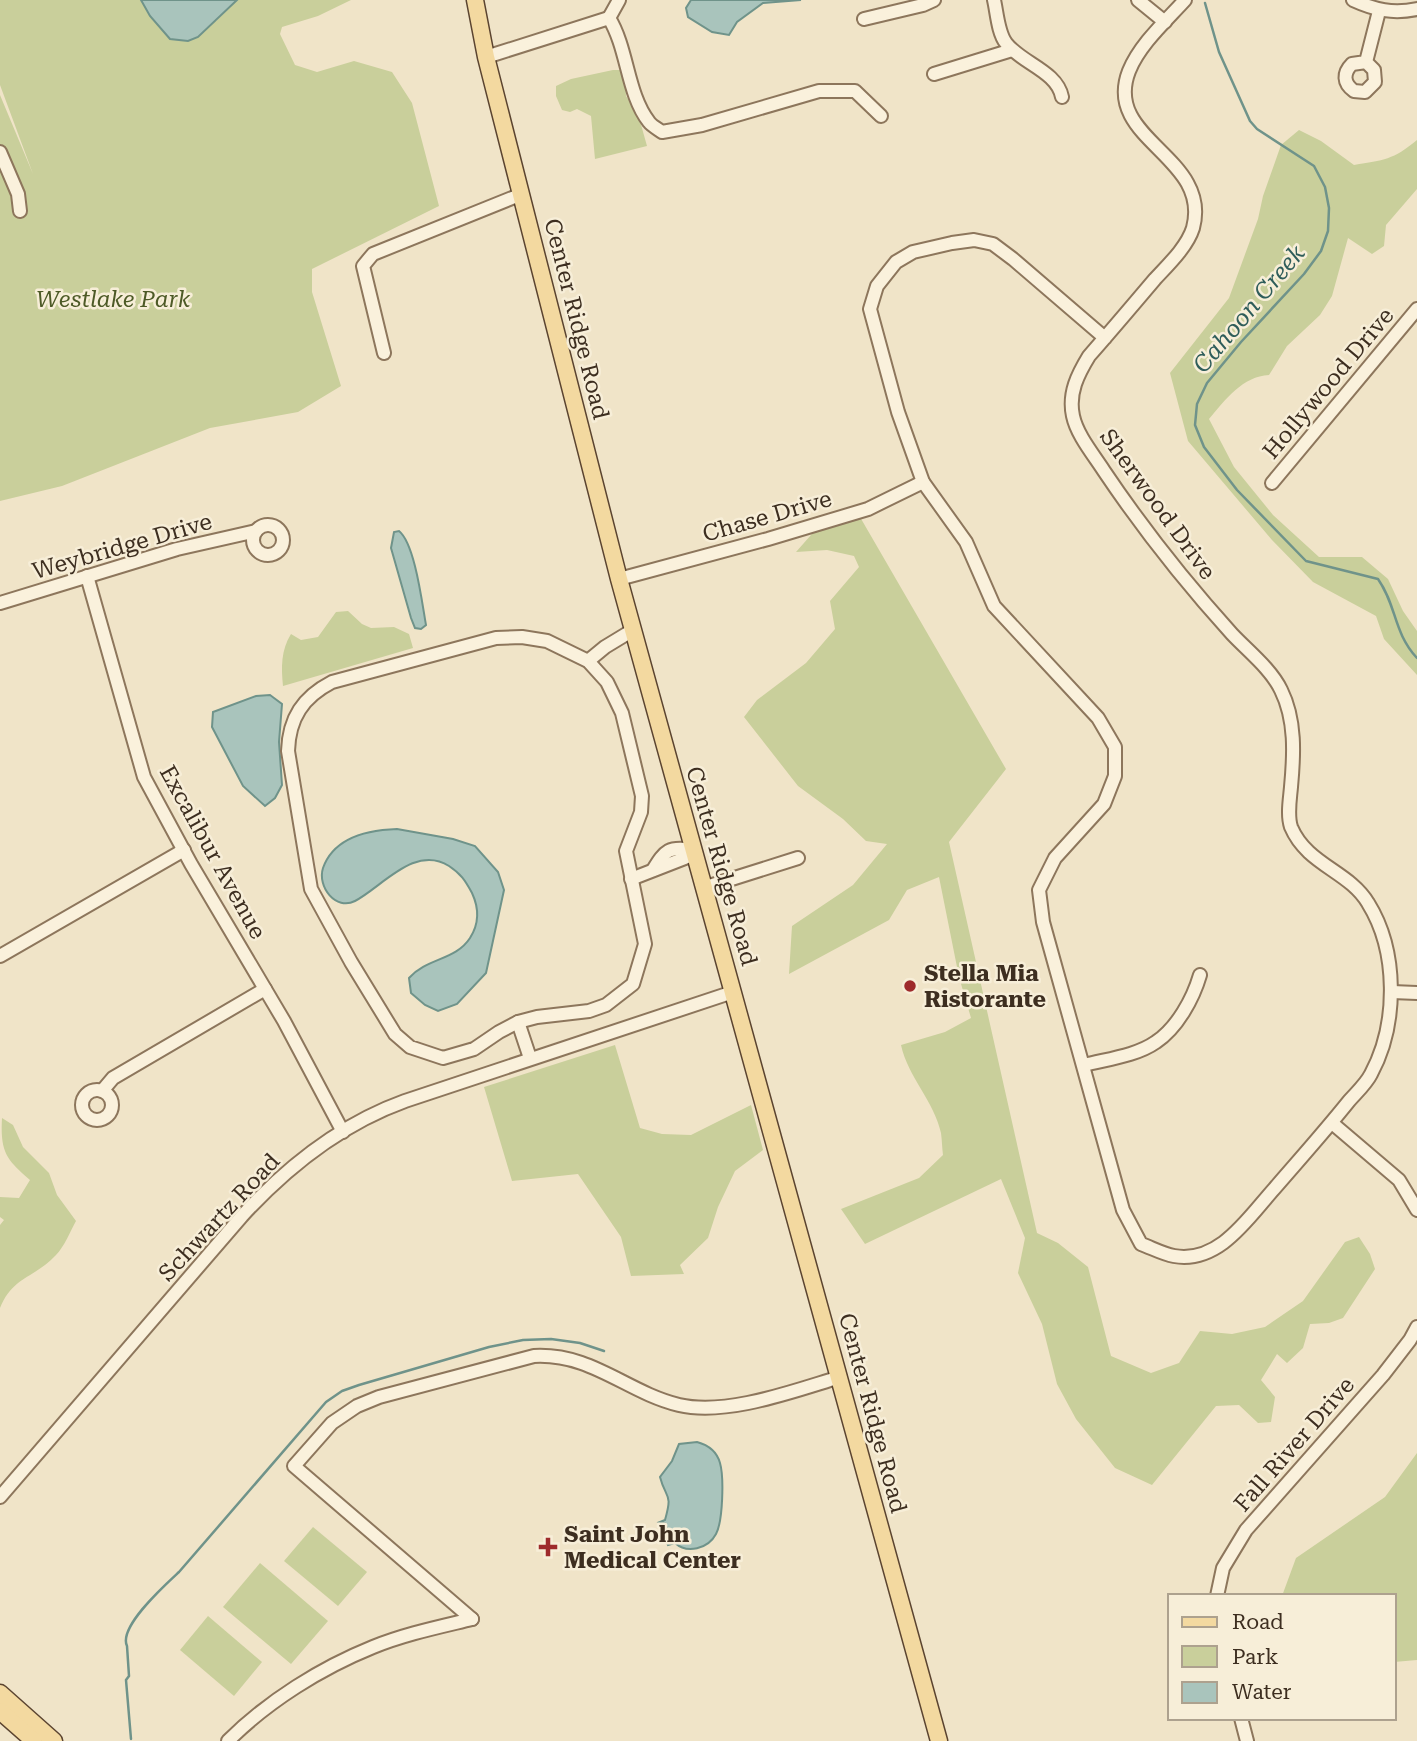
<svg xmlns="http://www.w3.org/2000/svg" width="1417" height="1741" font-family="'Roboto Serif',serif">
  <rect width="100%" height="100%" fill="#f0e4c8"/>
  <!-- green -->
  <g fill="#c9cf9b">
    <polygon points="0,0 141,0 216,21 237,0 351,0 318,16 282,27 280,34 295,65 317,72 354,61 392,72 412,103 439,206 312,269 312,292 341,386 298,412 210,428 62,486 0,501 0,95 33,174 0,85"/>
    <polygon points="613,70 625,70 626,96 638,114 647,146 595,159 591,116 577,109 570,112 562,110 556,96 556,86 571,79"/>
    <path d="M1299,130L1321,141L1354,165C1384,160 1393,160 1417,140V189L1386,225L1384,246L1372,254L1348,238L1332,296L1320,315L1287,346L1269,375C1243,376 1225,400 1209,419L1234,467L1273,515L1319,557H1362L1388,579L1403,611L1417,631V675L1384,639L1376,616L1313,582L1272,540L1188,441L1170,373L1229,298L1258,219L1263,196L1281,145Z"/>
    <path d="M860,517L1006,769L949,842L1037,1233L1058,1243L1088,1267L1111,1356L1151,1373L1179,1363L1200,1331L1232,1334L1265,1327L1303,1301L1345,1242L1359,1237L1370,1254L1375,1269L1343,1318L1329,1323L1310,1324L1303,1348L1287,1363L1277,1354L1261,1380L1275,1397L1271,1422L1258,1423L1239,1405L1216,1406L1152,1485L1115,1468L1076,1419L1057,1384L1042,1324L1018,1273L1025,1238L1001,1179L865,1244L841,1209L919,1178L943,1155C942,1148 942,1140 941,1133C934,1101 908,1077 901,1045L945,1032L971,1018L959,977L939,877L907,890L889,920L789,974L792,926L853,885L887,844L866,841L843,819L798,786L744,717L757,700L806,663L835,629L830,601L859,567L854,556L827,550L796,552L818,527Z"/>
    <path d="M348,611L362,624L371,628L394,627L409,634L413,648L283,686C281,667 281,650 291,634L301,640L318,637L336,612Z"/>
    <polygon points="615,1045 640,1128 662,1134 691,1135 751,1105 763,1150 735,1171 718,1207 708,1238 680,1265 684,1274 631,1276 621,1237 578,1174 512,1181 484,1087"/>
    <path d="M2,1118L13,1125L23,1147L49,1173L57,1195L76,1221C70,1232 64,1247 56,1255C35,1278 13,1276 0,1308V1225L4,1220L0,1217V1197L19,1198L30,1180C7,1160 0,1153 2,1118Z"/>
    <polygon points="1417,1453 1417,1660 1394,1662 1394,1596 1282,1596 1296,1558 1385,1497"/>
    <polygon points="313,1527 367,1572 338,1606 284,1561"/>
    <polygon points="260,1563 328,1621 291,1664 223,1607"/>
    <polygon points="208,1616 262,1662 234,1696 180,1650"/>
  </g>
  <!-- water -->
  <g fill="#a9c4bc" stroke="#6f938a" stroke-width="2">
    <polygon points="141,0 237,0 198,37 188,41 170,39 150,16"/>
    <polygon points="691,0 801,0 763,3 737,22 729,35 712,32 688,17 686,8"/>
    <path d="M399,531C415,544 422,603 426,625L421,629L415,628L411,618L391,548L394,532Z"/>
    <polygon points="270,695 282,704 279,742 282,785 275,798 265,806 243,786 212,727 213,712 256,696"/>
    <path d="M397,829L453,839L475,846L498,872L504,890L486,973L457,1004L438,1011L425,1005L411,993L409,978C427,958 456,960 470,938C479,924 479,908 472,893C465,880 461,874 449,866C415,844 382,887 355,901C336,911 317,887 323,868C334,837 367,830 397,829Z"/>
    <path d="M697,1442C708,1445 717,1452 720,1463C724,1477 723,1521 716,1534C708,1549 687,1554 675,1543L668,1545L666,1541L670,1537L665,1523L660,1522L665,1520C673,1492 666,1500 660,1477L672,1461L679,1444Z"/>
  </g>
  <g fill="none" stroke-linecap="round" stroke-linejoin="round">
    <!-- stream -->
    <g stroke="#6f938a" stroke-width="2.5">
      <path d="M1205,3L1219,52L1250,121L1257,129L1314,166L1325,187L1329,208L1328,231L1321,251L1304,274L1241,342L1207,383L1197,404L1195,425L1204,447L1237,490L1306,561L1378,579C1397,606 1393,632 1417,658"/>
      <path d="M131,1739L126,1680L129,1676L127,1646C118,1627 165,1585 179,1572L326,1402L342,1391L359,1385L489,1347L523,1340L551,1339L580,1343L604,1351"/>
    </g>
    <defs>
      <g id="minor">
        <path d="M994,0C997,13 998,33 1006,43C1021,63 1057,71 1062,97"/>
        <polyline points="1138,0 1165,22"/>
        <path d="M1353,0C1375,10 1393,14 1417,9"/>
        <polyline points="609,18 619,0"/>
        <polyline points="864,19 923,5 934,0"/>
        <path d="M486,57L609,18C628,49 627,94 649,122C652,126 658,129 662,132L702,125L819,91H855L881,116"/>
        <path d="M1366,62L1374,70L1375,82L1365,92L1354,91C1343,83 1343,73 1352,64L1366,62L1379,11"/>
        <polyline points="934,74 1012,50"/>
        <polyline points="0,152 18,194 20,211"/>
        <path d="M1105,338L1013,259L993,244L974,240L952,243L913,252L896,262L877,286L870,309L898,412L923,482L966,542L994,606L1098,718L1115,747V776L1104,804L1055,858L1039,890L1043,922L1123,1210L1141,1244C1152,1248 1163,1254 1174,1256C1219,1264 1248,1218 1274,1189C1299,1160 1325,1131 1349,1101C1356,1093 1366,1084 1371,1074C1398,1024 1398,951 1368,903C1349,871 1307,865 1291,827C1287,815 1290,799 1291,787C1294,755 1296,720 1281,690C1271,669 1248,651 1232,634C1185,582 1143,529 1104,471C1093,454 1077,435 1073,416C1068,393 1078,374 1089,356C1111,331 1133,305 1155,279C1168,265 1187,247 1193,228C1212,156 1102,140 1129,71C1140,44 1166,21 1185,0"/>
        <polyline points="384,353 363,266 373,254 522,194"/>
        <polyline points="1272,483 1417,309"/>
        <circle cx="268" cy="540" r="15"/>
        <polyline points="87,576 144,777 191,864 284,1021 343,1132"/>
        <polyline points="619,579 768,539 868,509 923,482"/>
        <polyline points="0,603 177,549 256,531"/>
        <path d="M522,637L547,641L588,661L607,682L622,713L642,796L641,812L626,851L645,944L633,984L606,1005L589,1011L537,1017L518,1022L499,1032L474,1049L443,1058L410,1047L395,1034L351,962L311,889L288,751C289,718 303,697 332,682L496,638Z"/>
        <polyline points="588,661 605,647 633,630"/>
        <path d="M653,870C665,850 669,846 693,850"/>
        <polyline points="631,879 685,858 693,850"/>
        <polyline points="703,888 798,858"/>
        <polyline points="0,956 184,850"/>
        <polyline points="1392,992 1417,993"/>
        <polyline points="518,1022 530,1058"/>
        <path d="M1084,1065C1107,1059 1136,1056 1156,1042C1177,1028 1193,999 1200,975"/>
        <circle cx="97" cy="1105" r="15"/>
        <polyline points="102,1091 113,1078 265,989"/>
        <polyline points="1332,1123 1399,1180 1417,1210"/>
        <path d="M0,1497L242,1216C287,1167 341,1124 405,1101L733,992"/>
        <polyline points="1217,1596 1223,1568 1246,1530 1383,1375 1410,1340 1417,1327"/>
        <path d="M472,1619L294,1466L332,1423L357,1406L379,1397L534,1356C592,1353 626,1392 679,1405C727,1416 793,1391 840,1377"/>
        <polyline points="1241,1718 1247,1741"/>
        <path d="M228,1741C268,1701 321,1668 373,1647C405,1634 439,1627 472,1619"/>
      </g>
      <g id="major">
        <polyline points="475,0 486,57 619,579 939,1741"/>
        <polyline points="0,1693 54,1741"/>
        <polyline points="0,1711 34,1741"/>
      </g>
    </defs>
    <!-- minor casing -->
    <use href="#minor" stroke="#8d765c" stroke-width="16"/>
    <!-- major casing -->
    <use href="#major" stroke="#5b4430" stroke-width="19"/>
    <!-- minor -->
    <use href="#minor" stroke="#faf1dc" stroke-width="12"/>
    <!-- major -->
    <use href="#major" stroke="#f3d9a0" stroke-width="16"/>
  </g>
  <!-- markers -->
  <g fill="#9e2a2b" stroke="#f7eed8" stroke-width="2.5">
    <circle cx="910" cy="986" r="7"/>
    <path d="M544.5 1536.5h7v7h7v7h-7v7h-7v-7h-7v-7h7z"/>
  </g>
  <g text-anchor="middle" stroke-width="5" stroke-linejoin="round" paint-order="stroke">
    <!-- park labels -->
    <g font-size="23" font-style="italic" fill="#4d5a26" stroke="#f7eed8">
      <text x="113" y="307">Westlake Park</text>
    </g>
    <!-- street labels -->
    <g font-size="23" fill="#3d2e20" stroke="#f7eed8">
      <text transform="translate(577 319) rotate(76)" y="8">Center Ridge Road</text>
      <text transform="translate(1328 383) rotate(-50)" y="8">Hollywood Drive</text>
      <text transform="translate(1158 504) rotate(54)" y="8">Sherwood Drive</text>
      <text transform="translate(767 516) rotate(-16)" y="8">Chase Drive</text>
      <text transform="translate(122 546) rotate(-16)" y="8">Weybridge Drive</text>
      <text transform="translate(213 852) rotate(61)" y="8">Excalibur Avenue</text>
      <text transform="translate(722 866) rotate(74)" y="8">Center Ridge Road</text>
      <text transform="translate(219 1217) rotate(-47)" y="8">Schwartz Road</text>
      <text transform="translate(873 1413) rotate(75)" y="8">Center Ridge Road</text>
      <text transform="translate(1294 1444) rotate(-49)" y="8">Fall River Drive</text>
    </g>
    <!-- poi labels -->
    <g font-size="23" font-weight="bold" fill="#3d2e20" stroke="#f7eed8" text-anchor="start">
      <text x="924" y="981">Stella Mia<tspan x="924" dy="26">Ristorante</tspan></text>
      <text x="564" y="1542">Saint John<tspan x="564" dy="26">Medical Center</tspan></text>
    </g>
    <!-- water labels -->
    <g font-size="24" font-style="italic" fill="#2f5d5a" stroke="#f7eed8">
      <text transform="translate(1249 309) rotate(-50)" y="8">Cahoon Creek</text>
    </g>
  </g>
  <!-- legend -->
  <rect x="1168" y="1594" width="228" height="126" fill="#f7eed8" stroke="#ada18e" stroke-width="2"/>
  <rect x="1182" y="1617" width="35" height="10" fill="#f3d9a0" stroke="#ada18e" stroke-width="2"/>
  <text x="1232" y="1629" font-size="21" fill="#3d2e20">Road</text>
  <rect x="1182" y="1646" width="35" height="21" fill="#c9cf9b" stroke="#ada18e" stroke-width="2"/>
  <text x="1232" y="1664" font-size="21" fill="#3d2e20">Park</text>
  <rect x="1182" y="1682" width="35" height="21" fill="#a9c4bc" stroke="#ada18e" stroke-width="2"/>
  <text x="1232" y="1699" font-size="21" fill="#3d2e20">Water</text>
</svg>
